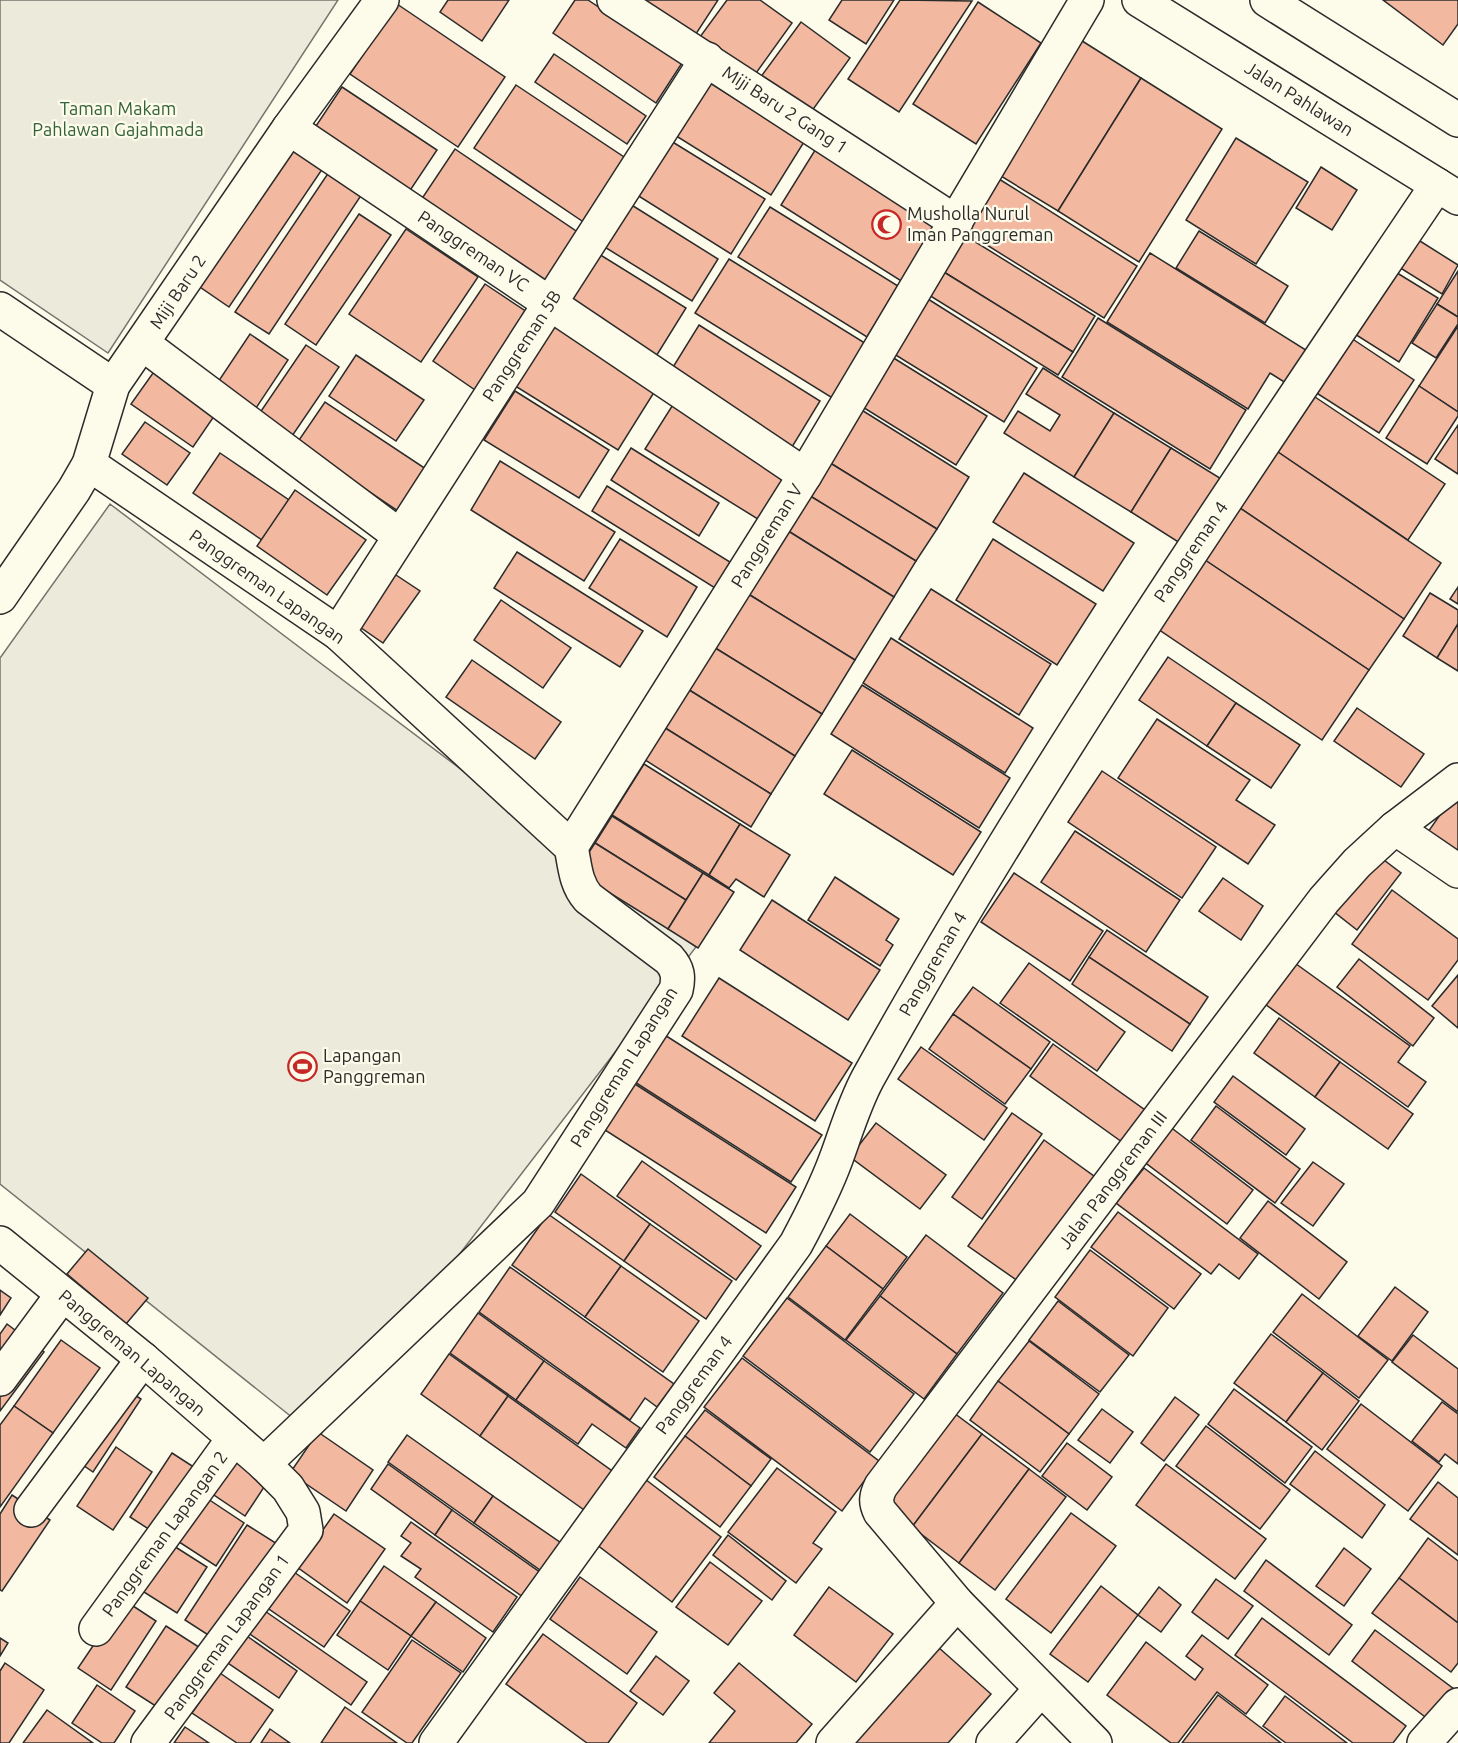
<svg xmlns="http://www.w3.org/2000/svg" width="1458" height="1743" font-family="Ubuntu,sans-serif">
  <rect width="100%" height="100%" fill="#fdfbea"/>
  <!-- green -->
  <g fill="#ecebdb" stroke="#74746e" stroke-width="1.5">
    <polygon points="0,0 338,0 108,353 0,280"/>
    <polygon points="110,504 696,947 318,1438 0,1184 0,658"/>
  </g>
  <!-- building -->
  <g fill="#f2b8a0" stroke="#2b2b2b" stroke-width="1.5">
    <polygon points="448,0 509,0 482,41 440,12"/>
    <polygon points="575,0 588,0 682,63 656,103 553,33"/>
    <polygon points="629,0 718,0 692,40"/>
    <polygon points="727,0 760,0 792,23 751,80 697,41"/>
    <polygon points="842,0 894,0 866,44 829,20"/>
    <polygon points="900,0 972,1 899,112 848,79"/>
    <polygon points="1383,0 1458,0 1458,24 1443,45"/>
    <polygon points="978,2 1041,43 976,144 913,104"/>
    <polygon points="397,4 505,77 458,147 350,74"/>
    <polygon points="801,22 850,58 809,115 760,78"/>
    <polygon points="1079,39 1141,78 1058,211 996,173"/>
    <polygon points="554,54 646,116 627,144 535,82"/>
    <polygon points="1141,78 1222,129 1139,262 1058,211"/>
    <polygon points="707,81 804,142 771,195 673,134"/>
    <polygon points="516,85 627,159 585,223 474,148"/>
    <polygon points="342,87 437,150 407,195 312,132"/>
    <polygon points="1236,138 1308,182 1256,264 1186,220"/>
    <polygon points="671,141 765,199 731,254 637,195"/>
    <polygon points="290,146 323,168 229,307 197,285"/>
    <polygon points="817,147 943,226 906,284 781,205"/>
    <polygon points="455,149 579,233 543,287 419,203"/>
    <polygon points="1321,167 1357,190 1332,230 1296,208"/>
    <polygon points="331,169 364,191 269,334 235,312"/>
    <polygon points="999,179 1137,266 1104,318 966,232"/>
    <polygon points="630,204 718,259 692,301 603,246"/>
    <polygon points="770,207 898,286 867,337 738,257"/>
    <polygon points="359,214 391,235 316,345 285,324"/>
    <polygon points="406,229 478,277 421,362 349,314"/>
    <polygon points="1199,231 1288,286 1265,323 1176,268"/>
    <polygon points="961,233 1095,316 1073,352 939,269"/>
    <polygon points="1412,236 1458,265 1442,294 1394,264"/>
    <polygon points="1150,253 1309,352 1289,385 1270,373 1248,409 1107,322"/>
    <polygon points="599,254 686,308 655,358 568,304"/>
    <polygon points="729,259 868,345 834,399 695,313"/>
    <polygon points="1389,268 1438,298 1399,362 1350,331"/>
    <polygon points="939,269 1073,352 1058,375 924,292"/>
    <polygon points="1458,271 1458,317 1437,304"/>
    <polygon points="485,284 530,314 478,392 433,361"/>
    <polygon points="928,299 1037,368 1004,422 894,354"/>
    <polygon points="1437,304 1458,317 1458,324 1436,358 1412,343"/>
    <polygon points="1098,318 1246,410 1210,469 1062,377"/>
    <polygon points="551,320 658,386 618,450 512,384"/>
    <polygon points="699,325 820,401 792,447 670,372"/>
    <polygon points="1458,326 1458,412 1419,386"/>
    <polygon points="250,334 288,360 254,411 216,385"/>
    <polygon points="1351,338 1414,380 1379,433 1315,392"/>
    <polygon points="306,345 339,367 290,439 257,417"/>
    <polygon points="356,355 424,400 396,441 329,396"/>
    <polygon points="892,357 987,416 956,465 861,406"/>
    <polygon points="158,366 219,409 193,447 131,404"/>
    <polygon points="1043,368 1114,413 1074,477 1004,433 1018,411 1050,431 1060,415 1026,394"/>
    <polygon points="1419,386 1458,412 1458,416 1427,464 1386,438"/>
    <polygon points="515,391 609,450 579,498 484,440"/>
    <polygon points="1312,395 1445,484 1408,540 1275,450"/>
    <polygon points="325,402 426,469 398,511 297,443"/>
    <polygon points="674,403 790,475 761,521 645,449"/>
    <polygon points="860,409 969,477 937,529 827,461"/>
    <polygon points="1114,413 1171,448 1131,512 1074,477"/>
    <polygon points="145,422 190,453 167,485 122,454"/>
    <polygon points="1458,425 1458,474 1435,459"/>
    <polygon points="631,448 719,503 699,536 611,480"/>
    <polygon points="1171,448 1223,480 1183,545 1131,512"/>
    <polygon points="1275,450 1441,563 1404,619 1237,506"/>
    <polygon points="220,453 289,500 262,540 193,493"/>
    <polygon points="500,461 615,532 584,581 471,510"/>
    <polygon points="827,461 937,529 916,561 807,494"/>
    <polygon points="1024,473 1134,543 1103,591 993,522"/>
    <polygon points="607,486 730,562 715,588 592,511"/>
    <polygon points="295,490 366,540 327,595 257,546"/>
    <polygon points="807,494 916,561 894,597 785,529"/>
    <polygon points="1237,506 1404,619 1369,670 1202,558"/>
    <polygon points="785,529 894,597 855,660 745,592"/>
    <polygon points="620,539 697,587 667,637 589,588"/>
    <polygon points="993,539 1096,604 1057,665 956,600"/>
    <polygon points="517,552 643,631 620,667 494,588"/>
    <polygon points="1202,558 1369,670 1322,740 1155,627"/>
    <polygon points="393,573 420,591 383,643 357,625"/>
    <polygon points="1458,587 1458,604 1450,599"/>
    <polygon points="931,589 1051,664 1019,715 899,639"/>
    <polygon points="745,592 855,660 822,714 712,646"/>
    <polygon points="1430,593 1458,610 1458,624 1437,658 1403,636"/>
    <polygon points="501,600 571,648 543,688 474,640"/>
    <polygon points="1458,624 1458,671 1437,658"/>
    <polygon points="891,638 1033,728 1005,773 863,683"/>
    <polygon points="712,646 822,714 795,756 686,688"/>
    <polygon points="1168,657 1236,703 1207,746 1139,700"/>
    <polygon points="472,660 561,722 535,759 446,697"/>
    <polygon points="862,685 1010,778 979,828 831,734"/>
    <polygon points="686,688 795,756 771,794 662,726"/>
    <polygon points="1236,703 1300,745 1271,788 1207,746"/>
    <polygon points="1357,708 1424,754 1401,787 1334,741"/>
    <polygon points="1157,719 1250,780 1236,800 1275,825 1248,864 1118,778"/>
    <polygon points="662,726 771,794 751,827 642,758"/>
    <polygon points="852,750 981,832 953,875 824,794"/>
    <polygon points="644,764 740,824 709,875 612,815"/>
    <polygon points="1102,771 1216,847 1182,898 1068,822"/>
    <polygon points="1454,795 1458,798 1458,863 1423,839"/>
    <polygon points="612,816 703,873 686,900 595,843"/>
    <polygon points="740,824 790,855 764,897 736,879 729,888 709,875"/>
    <polygon points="1075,831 1180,900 1146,952 1041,882"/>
    <polygon points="595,843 686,900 668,929 576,872"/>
    <polygon points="1376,854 1401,873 1357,930 1333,911"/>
    <polygon points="703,873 734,892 698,948 668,929"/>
    <polygon points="1014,873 1103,931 1070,981 981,922"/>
    <polygon points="835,877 899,919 886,940 893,945 880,966 808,920"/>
    <polygon points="1223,878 1263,906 1241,940 1199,911"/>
    <polygon points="1392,890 1458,939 1458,960 1428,1000 1352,944"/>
    <polygon points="772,900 880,970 848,1020 740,950"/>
    <polygon points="1107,930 1208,997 1190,1024 1089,957"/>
    <polygon points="1089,957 1190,1024 1172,1051 1072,984"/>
    <polygon points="1359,959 1434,1018 1413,1046 1337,987"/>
    <polygon points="1292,961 1410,1046 1398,1062 1426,1082 1408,1107 1262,1002"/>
    <polygon points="1029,963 1125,1032 1097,1071 1000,1003"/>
    <polygon points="1458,975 1458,1028 1432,1006"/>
    <polygon points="719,978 852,1063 815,1121 682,1036"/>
    <polygon points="973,987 1050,1042 1031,1069 953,1014"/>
    <polygon points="953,1014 1031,1069 1005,1104 929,1049"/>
    <polygon points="1279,1018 1340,1062 1315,1097 1254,1053"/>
    <polygon points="660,1032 822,1135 791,1182 630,1079"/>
    <polygon points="1053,1044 1145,1110 1122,1142 1030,1076"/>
    <polygon points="921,1047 1007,1108 984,1140 898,1079"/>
    <polygon points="1340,1062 1413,1114 1388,1149 1315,1097"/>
    <polygon points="1233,1076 1305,1129 1286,1155 1214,1102"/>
    <polygon points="624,1077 796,1187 766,1233 594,1123"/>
    <polygon points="1216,1106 1300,1169 1275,1203 1191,1140"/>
    <polygon points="1012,1113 1042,1134 982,1219 952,1197"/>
    <polygon points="876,1123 946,1175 920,1209 850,1157"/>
    <polygon points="1169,1126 1253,1190 1227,1224 1143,1161"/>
    <polygon points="1044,1140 1098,1179 1022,1284 968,1246"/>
    <polygon points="642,1161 761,1246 736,1280 617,1196"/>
    <polygon points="1313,1162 1344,1184 1313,1226 1281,1203"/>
    <polygon points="1144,1168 1258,1254 1239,1279 1219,1264 1211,1274 1116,1203"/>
    <polygon points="581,1174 650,1224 624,1261 555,1212"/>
    <polygon points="1268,1201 1347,1262 1319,1299 1240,1238"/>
    <polygon points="1118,1212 1201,1274 1174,1309 1091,1247"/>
    <polygon points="548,1214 621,1266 585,1317 512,1265"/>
    <polygon points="850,1214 907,1257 883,1289 826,1246"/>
    <polygon points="650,1224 732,1281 706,1319 624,1261"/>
    <polygon points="926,1235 1003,1293 957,1354 880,1296"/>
    <polygon points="826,1246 883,1289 845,1340 788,1297"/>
    <polygon points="88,1249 148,1298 126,1324 67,1274"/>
    <polygon points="1090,1250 1168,1308 1133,1356 1055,1297"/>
    <polygon points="621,1266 699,1321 663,1372 585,1317"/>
    <polygon points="510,1267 674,1384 657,1407 645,1398 630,1420 479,1312"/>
    <polygon points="1395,1287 1428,1312 1392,1361 1358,1336"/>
    <polygon points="0,1290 11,1298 0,1315"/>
    <polygon points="1302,1294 1388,1360 1359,1398 1273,1332"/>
    <polygon points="880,1296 957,1354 924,1399 846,1340"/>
    <polygon points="787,1298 914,1394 870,1452 743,1356"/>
    <polygon points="1058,1301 1129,1355 1100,1392 1029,1340"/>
    <polygon points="478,1313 544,1361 516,1400 450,1353"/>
    <polygon points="7,1324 44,1352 0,1411 0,1334"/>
    <polygon points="1271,1334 1323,1373 1286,1422 1234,1383"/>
    <polygon points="1413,1335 1458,1369 1458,1412 1392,1362"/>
    <polygon points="61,1340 100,1368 53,1433 14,1406"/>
    <polygon points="1029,1341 1099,1394 1069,1434 998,1381"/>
    <polygon points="449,1354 508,1396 480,1436 421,1394"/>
    <polygon points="742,1358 879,1461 842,1511 704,1407"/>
    <polygon points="544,1361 640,1428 626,1448 592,1424 578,1444 516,1400"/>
    <polygon points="1323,1373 1359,1401 1322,1450 1286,1422"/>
    <polygon points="109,1378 141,1399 93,1472 61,1450"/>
    <polygon points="998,1381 1069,1434 1040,1472 970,1420"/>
    <polygon points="1234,1389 1312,1447 1285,1483 1208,1424"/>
    <polygon points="508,1396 615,1473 587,1512 480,1436"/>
    <polygon points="1175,1397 1199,1415 1164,1461 1141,1443"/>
    <polygon points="1442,1402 1458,1414 1458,1464 1445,1454 1439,1462 1412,1441"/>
    <polygon points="1361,1404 1442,1466 1408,1511 1327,1449"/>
    <polygon points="14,1406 53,1433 0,1507 0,1425"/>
    <polygon points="1102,1409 1133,1432 1110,1463 1078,1440"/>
    <polygon points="705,1410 771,1459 751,1486 685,1436"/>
    <polygon points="950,1410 982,1434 912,1527 880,1503"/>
    <polygon points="1206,1426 1290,1490 1260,1529 1176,1466"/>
    <polygon points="318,1432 373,1470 346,1511 290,1473"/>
    <polygon points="982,1434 1029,1469 959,1563 912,1527"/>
    <polygon points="407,1435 493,1496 474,1523 388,1462"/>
    <polygon points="685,1436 751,1486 720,1527 654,1477"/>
    <polygon points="1067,1443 1112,1477 1087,1510 1042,1476"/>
    <polygon points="116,1447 152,1472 113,1530 77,1506"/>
    <polygon points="1315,1451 1385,1505 1362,1538 1290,1484"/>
    <polygon points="172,1453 203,1473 161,1537 130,1517"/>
    <polygon points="233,1459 268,1481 245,1516 211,1493"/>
    <polygon points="388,1464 452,1510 435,1535 371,1489"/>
    <polygon points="1166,1464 1266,1539 1235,1579 1136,1505"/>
    <polygon points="777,1468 836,1512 813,1543 822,1549 796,1583 728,1532"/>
    <polygon points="1029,1469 1066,1497 995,1590 959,1563"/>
    <polygon points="641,1476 721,1537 672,1602 592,1541"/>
    <polygon points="1438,1482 1458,1498 1458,1555 1410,1519"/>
    <polygon points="12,1495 50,1520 2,1591 0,1590 0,1514"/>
    <polygon points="202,1495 244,1523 216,1566 173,1538"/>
    <polygon points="493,1496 567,1547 547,1575 474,1523"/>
    <polygon points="452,1510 541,1573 523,1597 435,1535"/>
    <polygon points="1071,1513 1116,1546 1051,1633 1006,1599"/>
    <polygon points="334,1514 385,1549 347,1603 297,1567"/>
    <polygon points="411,1522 517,1597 493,1632 415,1577 421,1569 401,1556 411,1543 401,1536"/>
    <polygon points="247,1525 282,1547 219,1642 185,1620"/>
    <polygon points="728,1535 786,1581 772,1600 713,1555"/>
    <polygon points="1428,1538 1458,1561 1458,1623 1399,1578"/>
    <polygon points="166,1541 207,1567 177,1613 136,1587"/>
    <polygon points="1344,1548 1371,1569 1344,1606 1316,1586"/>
    <polygon points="1266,1560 1352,1625 1329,1655 1244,1591"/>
    <polygon points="710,1562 762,1601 728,1645 676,1607"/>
    <polygon points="384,1566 436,1602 411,1636 360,1601"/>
    <polygon points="291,1570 350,1611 324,1647 266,1607"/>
    <polygon points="580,1577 657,1632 627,1674 550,1619"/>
    <polygon points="1399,1578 1458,1623 1458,1663 1451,1672 1372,1613"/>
    <polygon points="1216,1579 1253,1606 1228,1639 1192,1612"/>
    <polygon points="1101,1586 1138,1615 1088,1682 1050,1654"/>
    <polygon points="829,1587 893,1634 856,1682 794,1635"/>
    <polygon points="1159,1587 1181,1605 1161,1632 1138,1615"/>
    <polygon points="124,1600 156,1621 111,1690 78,1668"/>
    <polygon points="360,1601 411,1636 388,1670 337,1635"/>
    <polygon points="436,1602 486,1638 463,1672 411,1636"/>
    <polygon points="262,1609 367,1682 351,1705 247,1632"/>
    <polygon points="1262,1618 1406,1726 1393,1743 1353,1743 1235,1655"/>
    <polygon points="166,1626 205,1651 165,1712 126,1687"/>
    <polygon points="1375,1630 1458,1692 1437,1726 1352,1661"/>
    <polygon points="244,1634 297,1671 279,1698 225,1661"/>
    <polygon points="543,1634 637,1703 608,1743 587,1743 506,1684"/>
    <polygon points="1202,1635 1268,1685 1246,1714 1217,1692 1178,1743 1171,1743 1107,1695 1146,1642 1195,1680 1203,1669 1186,1656"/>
    <polygon points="0,1638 8,1643 0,1656"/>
    <polygon points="412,1640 461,1673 412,1743 407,1743 362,1712"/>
    <polygon points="938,1647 991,1694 948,1743 852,1743"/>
    <polygon points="656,1656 689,1681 663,1715 630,1691"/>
    <polygon points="5,1663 44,1690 9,1743 0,1743 0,1671"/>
    <polygon points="739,1663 812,1724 796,1743 709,1743 735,1711 714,1693"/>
    <polygon points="220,1673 273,1710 250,1743 237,1743 192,1713"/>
    <polygon points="97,1685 135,1711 114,1743 102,1743 72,1723"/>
    <polygon points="1218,1695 1281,1743 1182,1743"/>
    <polygon points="1285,1696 1347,1743 1286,1743 1263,1726"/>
    <polygon points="345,1707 397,1743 321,1743"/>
    <polygon points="47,1710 93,1743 23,1743"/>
    <polygon points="185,1727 209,1743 174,1743"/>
    <polygon points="270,1729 290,1743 261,1743"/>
  </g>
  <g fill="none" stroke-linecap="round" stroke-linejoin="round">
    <defs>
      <g id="street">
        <polyline points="614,0 956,222"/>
        <polyline points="289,128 805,475"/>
        <polyline points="0,309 113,385"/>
        <polyline points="143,344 400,536"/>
        <path d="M89,464L338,633L571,847C575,865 575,883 588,898L669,959C678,969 679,977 676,990L538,1203L264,1464"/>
        <polyline points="0,597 74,490 89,464 113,385 289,128 382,0"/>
        <polyline points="338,633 707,59"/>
        <polyline points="1395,828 1458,871"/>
        <polyline points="571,847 805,475 1087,0"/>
        <polyline points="0,1243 143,1359 264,1464 288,1488 303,1512 306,1530 148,1743"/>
        <polyline points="0,1379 62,1295"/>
        <polyline points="31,1510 143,1359"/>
        <polyline points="96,1629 234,1438"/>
        <path d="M436,1743L796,1244C811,1216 825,1189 836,1159C846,1132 854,1104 868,1078C1040,769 1240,478 1437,185"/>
        <polyline points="833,1743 957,1603"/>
        <polyline points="993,1743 1041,1689"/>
        <path d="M1095,1743L957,1603L880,1512C875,1502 876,1496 881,1486L1324,900L1357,863L1395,828L1458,780"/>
        <polyline points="1424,1743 1458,1705"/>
      </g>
      <g id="secondary">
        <polyline points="1139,0 1458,198"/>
        <polyline points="1267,0 1458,120"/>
      </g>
    </defs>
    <!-- street casing -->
    <use href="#street" stroke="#2b2b2b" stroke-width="36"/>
    <!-- secondary casing -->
    <use href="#secondary" stroke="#2b2b2b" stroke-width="36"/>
    <!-- street -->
    <use href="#street" stroke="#fdfbea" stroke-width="33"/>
    <!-- secondary -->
    <use href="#secondary" stroke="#fdfbea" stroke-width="33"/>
  </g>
  <!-- icons -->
  <defs>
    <symbol id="mosque-ring" viewBox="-11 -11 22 22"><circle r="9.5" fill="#fdfbea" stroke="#c62828" stroke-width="1.5"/><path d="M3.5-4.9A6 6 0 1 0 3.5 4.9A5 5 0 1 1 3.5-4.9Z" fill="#c62828"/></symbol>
    <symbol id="stadium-ring" viewBox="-11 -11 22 22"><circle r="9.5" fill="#fdfbea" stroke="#c62828" stroke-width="1.5"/><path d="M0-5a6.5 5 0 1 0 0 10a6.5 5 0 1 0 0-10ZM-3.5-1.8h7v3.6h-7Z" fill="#c62828"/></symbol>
  </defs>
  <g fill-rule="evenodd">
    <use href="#mosque-ring" x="870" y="208" width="33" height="33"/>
    <use href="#stadium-ring" x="286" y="1050" width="33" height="33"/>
  </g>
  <g text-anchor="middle" stroke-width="4.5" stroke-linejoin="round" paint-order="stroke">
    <!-- street labels -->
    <g font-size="18" fill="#2b2b2b" stroke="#fdfbea">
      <text transform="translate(1299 99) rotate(32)" y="6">Jalan Pahlawan</text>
      <text transform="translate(785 110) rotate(33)" y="6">Miji Baru 2 Gang 1</text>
      <text transform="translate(473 251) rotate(34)" y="6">Panggreman VC</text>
      <text transform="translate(178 292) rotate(-56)" y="6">Miji Baru 2</text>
      <text transform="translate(522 346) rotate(-57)" y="6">Panggreman 5B</text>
      <text transform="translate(767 536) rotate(-58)" y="6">Panggreman V</text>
      <text transform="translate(1191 552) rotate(-56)" y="6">Panggreman 4</text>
      <text transform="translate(267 587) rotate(35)" y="6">Panggreman Lapangan</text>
      <text transform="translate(933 964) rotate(-60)" y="6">Panggreman 4</text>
      <text transform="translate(624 1067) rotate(-58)" y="6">Panggreman Lapangan</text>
      <text transform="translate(1113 1180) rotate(-53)" y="6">Jalan Panggreman III</text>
      <text transform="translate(132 1353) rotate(40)" y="6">Panggreman Lapangan</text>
      <text transform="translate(694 1385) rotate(-54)" y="6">Panggreman 4</text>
      <text transform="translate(165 1534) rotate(-54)" y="6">Panggreman Lapangan 2</text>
      <text transform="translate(227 1637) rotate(-54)" y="6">Panggreman Lapangan 1</text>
    </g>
    <!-- park labels -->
    <g font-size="18" fill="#34623c" stroke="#fdfbea">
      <text x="118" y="115">Taman Makam<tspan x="118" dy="21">Pahlawan Gajahmada</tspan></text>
    </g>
    <!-- poi labels -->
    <g font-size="18" fill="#2b2b2b" stroke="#fdfbea" text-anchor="start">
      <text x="907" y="220">Musholla Nurul<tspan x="907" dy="21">Iman Panggreman</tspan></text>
      <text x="323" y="1062">Lapangan<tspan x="323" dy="21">Panggreman</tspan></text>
    </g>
  </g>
</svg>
